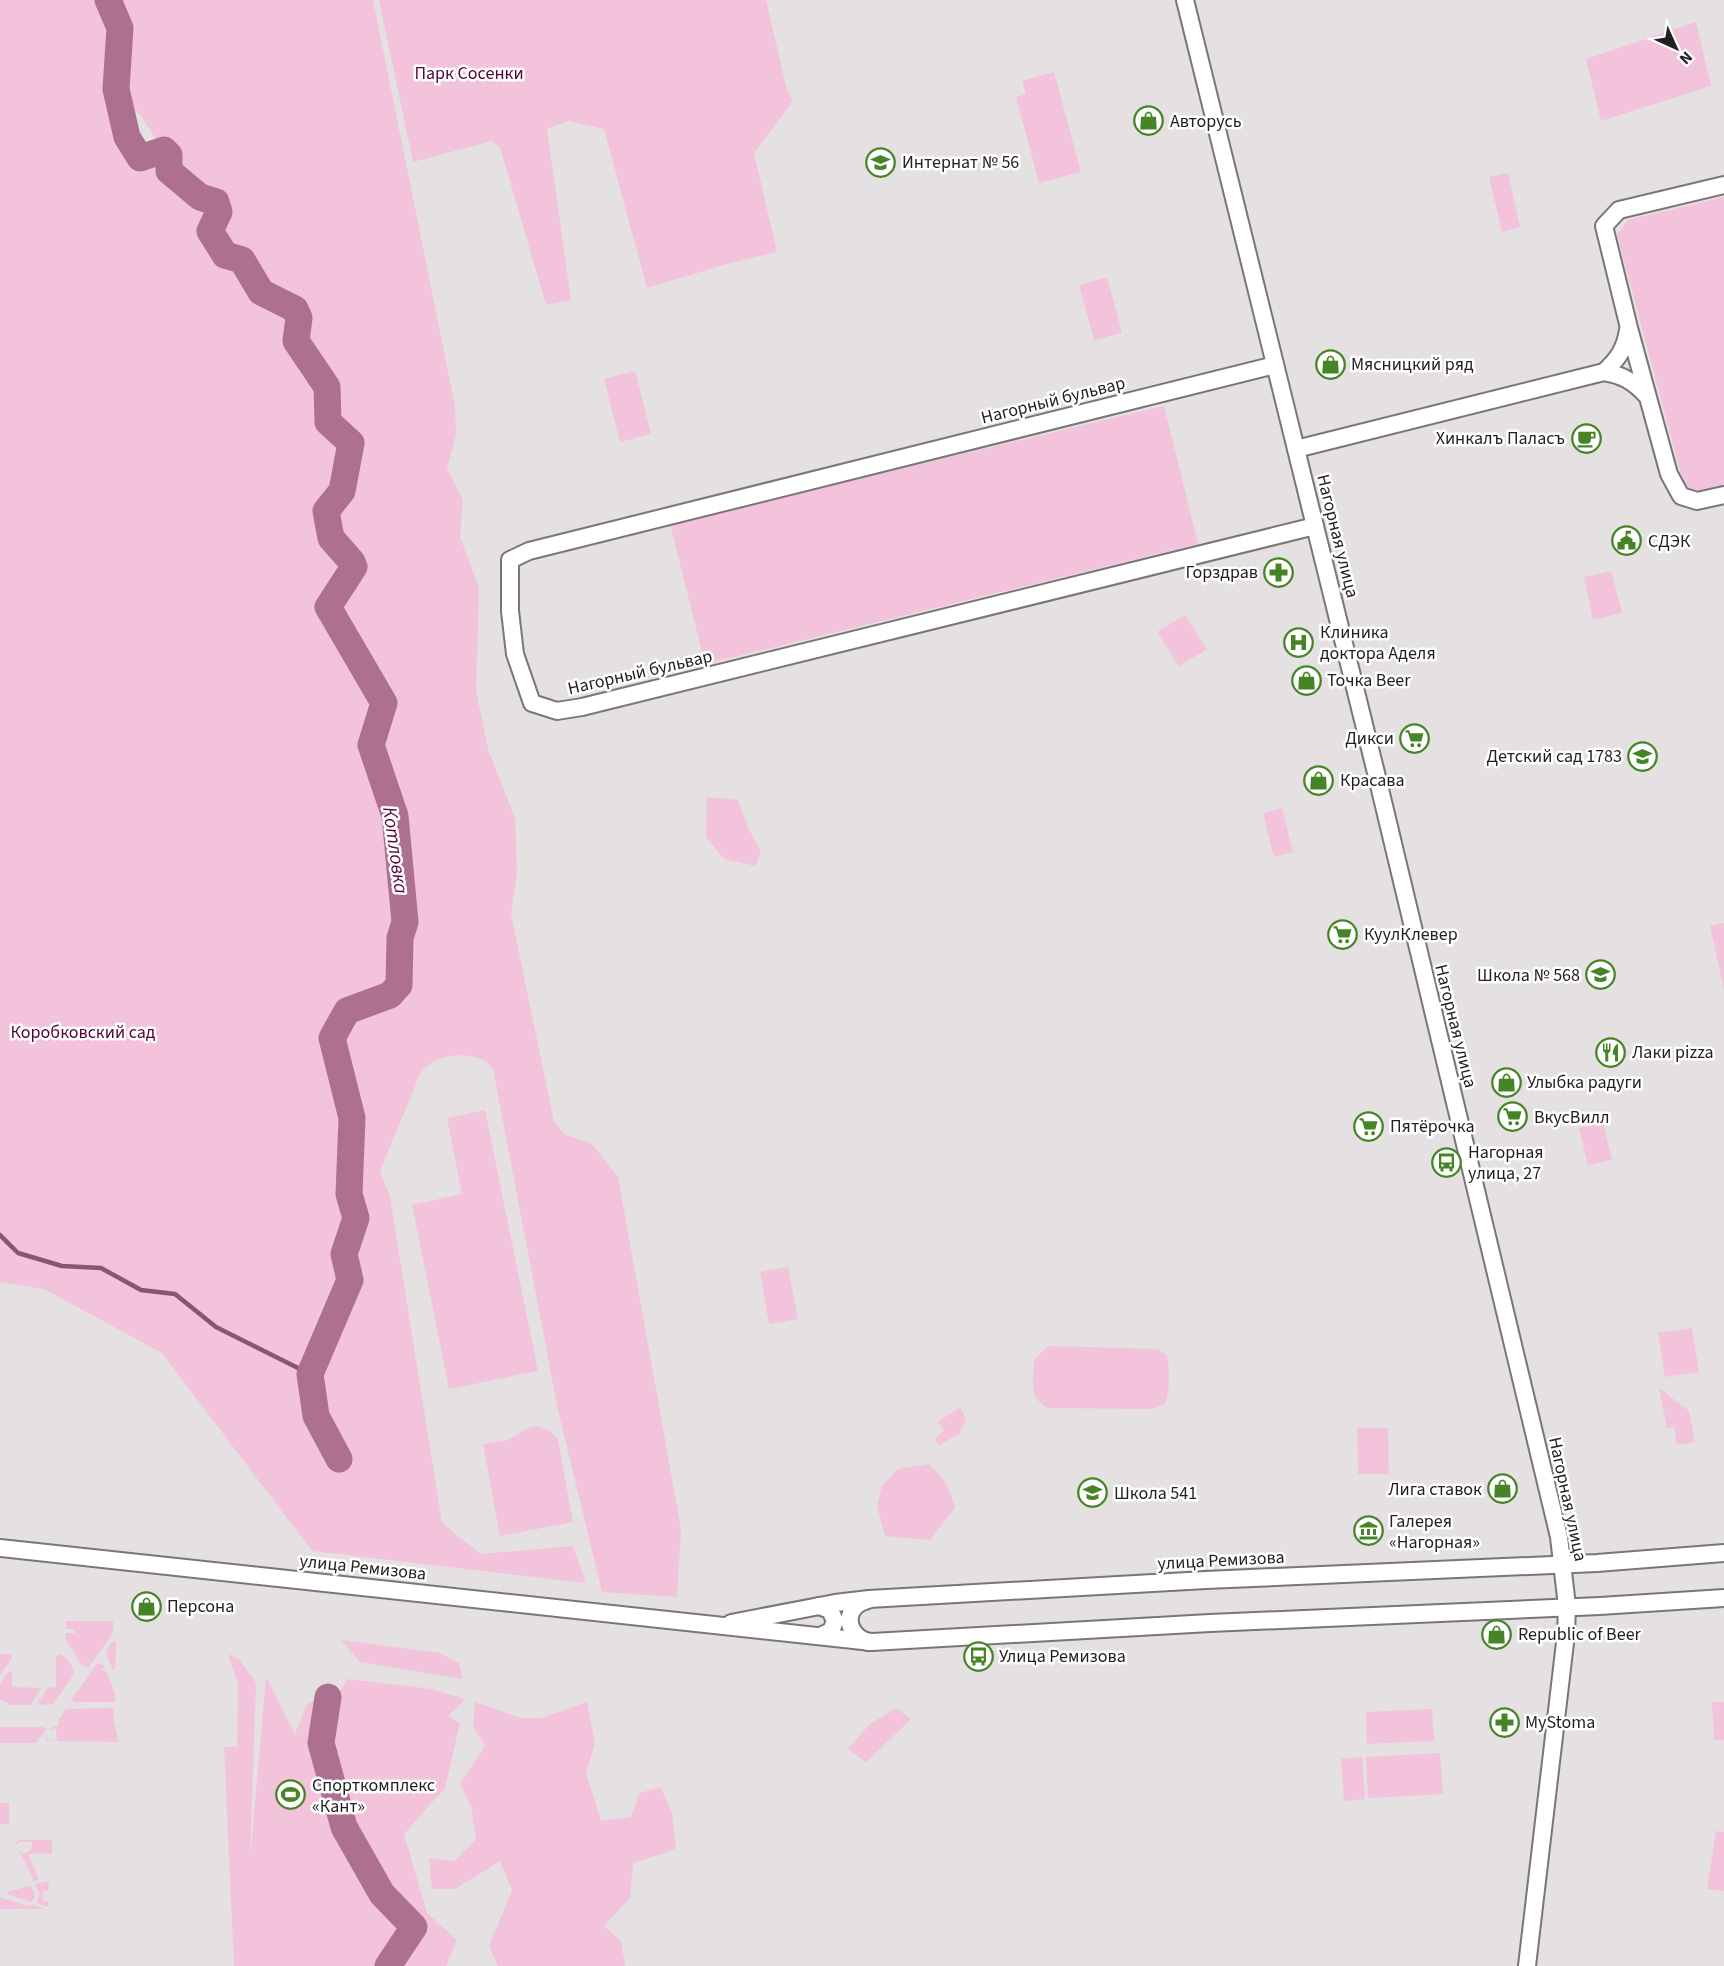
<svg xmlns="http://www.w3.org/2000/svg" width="1724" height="1966" font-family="'Source Sans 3',sans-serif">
  <rect width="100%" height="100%" fill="#e5e0e2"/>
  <!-- green -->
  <g fill="#f2c3da" fill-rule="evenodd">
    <path d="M0,0H373L455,406L456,435L447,468L463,500L460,537L479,588L476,690L488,749L515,818L517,872L511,914L554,1122L565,1135L591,1143L618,1177L681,1529L677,1597L602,1592L558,1410L493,1069C490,1066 487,1061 483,1060C460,1049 422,1057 416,1084L380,1171L390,1197L442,1523L481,1554L573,1546L586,1583L312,1551L162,1353L44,1289L0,1282ZM137,111H138L164,152L139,159L125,138Z"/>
    <polygon points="379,0 766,0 787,90 793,101 754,153 777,252 727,264 647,288 604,129 569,121 547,129 571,300 546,305 500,147 492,141 413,162"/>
    <polygon points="1696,22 1711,86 1601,121 1586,59"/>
    <polygon points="1054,72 1081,172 1039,183 1016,97 1026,94 1022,81"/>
    <polygon points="1508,173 1520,227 1502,232 1489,177"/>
    <polygon points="1724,197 1724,487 1697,493 1684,485 1617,235 1628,220"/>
    <polygon points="1107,277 1122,333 1094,340 1079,285"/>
    <polygon points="635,371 651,434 620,442 604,379"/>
    <polygon points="1164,406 1198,544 705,664 670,524"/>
    <polygon points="1611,571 1622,613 1593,620 1584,577"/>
    <polygon points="1185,615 1207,649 1179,666 1157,632"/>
    <polygon points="707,797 738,800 748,828 761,851 756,866 724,859 706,837"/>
    <polygon points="1282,808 1293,852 1274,857 1263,813"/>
    <polygon points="1724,923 1724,989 1710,926"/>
    <polygon points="485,1110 538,1371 449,1389 412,1205 462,1194 447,1118"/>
    <polygon points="1603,1123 1612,1160 1588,1165 1579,1128"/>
    <polygon points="788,1267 798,1319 769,1324 760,1272"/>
    <polygon points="1692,1328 1699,1372 1665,1377 1658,1333"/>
    <path d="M1048,1346L1157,1349L1167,1355C1170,1371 1170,1389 1165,1404L1152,1409L1048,1408C1027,1397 1034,1380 1034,1360Z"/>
    <polygon points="1659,1388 1689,1411 1695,1442 1677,1445 1674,1427 1667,1428"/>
    <polygon points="960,1407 966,1419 959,1434 939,1445 935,1438 944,1431 938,1422"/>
    <polygon points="537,1426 550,1431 558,1440 573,1522 500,1536 483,1444 508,1440 530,1427"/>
    <polygon points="1357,1428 1388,1428 1389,1474 1358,1474"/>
    <path d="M928,1464C944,1476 950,1489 955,1508L930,1540L885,1536L877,1506L882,1486L898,1469Z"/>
    <polygon points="66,1621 113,1621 113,1633 88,1668 83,1666 66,1640 66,1633 75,1633 75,1629 66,1629"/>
    <polygon points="341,1640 440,1653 459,1663 463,1679 360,1662"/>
    <polygon points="112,1642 116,1643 115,1670 112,1669 106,1652"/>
    <polygon points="0,1654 12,1654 12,1658 0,1675"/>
    <path d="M59,1654C66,1655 74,1667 74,1674L53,1704L41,1705L38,1702L48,1688L56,1687V1657Z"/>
    <polygon points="228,1654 239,1659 256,1683 250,1861 266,1677 295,1734 307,1704 338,1694 348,1679 431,1689 466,1699 448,1716 460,1723 445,1788 404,1834 427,1913 457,1940 446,1966 234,1966 224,1747 237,1747 238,1683"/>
    <polygon points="101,1663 105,1667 101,1669 104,1672 106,1671 115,1693 115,1702 73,1702 72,1699 97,1664"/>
    <polygon points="9,1671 12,1673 12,1687 41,1688 31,1705 11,1705 0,1699 0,1684"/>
    <polygon points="475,1702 521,1718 541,1718 587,1702 595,1743 586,1773 601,1821 631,1817 640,1793 661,1787 672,1814 676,1848 665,1853 633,1863 630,1898 604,1926 621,1941 625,1966 498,1966 489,1946 512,1890 500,1861 455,1889 432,1889 429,1858 454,1861 476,1840 471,1806 460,1784 485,1746 473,1726"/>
    <polygon points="1712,1702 1724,1702 1724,1740 1714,1740"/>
    <polygon points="114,1708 113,1718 119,1742 45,1741 48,1734 47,1741 57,1740 56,1728 50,1731 54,1726 58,1726 58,1721 66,1709"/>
    <polygon points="896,1708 911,1719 866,1762 848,1749 869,1725"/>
    <polygon points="1432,1709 1434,1741 1367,1744 1366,1712"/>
    <polygon points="0,1727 43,1727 46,1729 36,1743 0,1743"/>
    <polygon points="1440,1753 1443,1794 1368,1798 1366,1757"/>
    <polygon points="1362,1757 1365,1799 1344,1801 1341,1759"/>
    <rect x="0" y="1803" width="9" height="21"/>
    <polygon points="1716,1831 1724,1832 1724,1891 1707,1889"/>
    <polygon points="19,1840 52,1840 52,1853 28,1854 39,1880 34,1881 19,1850 23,1854 31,1850 32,1842 18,1842 17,1846 16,1842"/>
    <polygon points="49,1881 48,1891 43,1891 43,1901 48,1901 48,1907 37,1903 40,1893 35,1884"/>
    <polygon points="31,1886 35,1896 31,1902 7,1894 9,1891"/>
    <polygon points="0,1897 27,1906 34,1905 44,1909 0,1909"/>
  </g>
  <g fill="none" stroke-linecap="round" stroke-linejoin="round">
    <!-- stream -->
    <polyline stroke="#84586f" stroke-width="4.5" points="0,1235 18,1253 62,1266 101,1268 141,1290 175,1294 216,1327 310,1374"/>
    <!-- river -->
    <g stroke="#ae7091" stroke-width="27">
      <polyline points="108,0 120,28 116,89 127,137 140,158 164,150 169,155 169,171 200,197 216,202 219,212 210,231 225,255 242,260 261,292 295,309 299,318 296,341 327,387 328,422 351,443 342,491 326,511 331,538 352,562 354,567 328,607 384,703 371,745 395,816 405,922 400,938 399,985 390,995 347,1011 332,1038 352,1118 349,1194 356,1218 344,1254 350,1280 310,1374 316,1416 339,1459"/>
      <polyline points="328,1697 321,1743 344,1827 382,1894 414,1927 388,1966"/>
    </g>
    <defs>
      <g id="minor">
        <polyline points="1185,0 1379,785 1559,1537 1567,1606 1566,1634 1527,1966"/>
        <polyline points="1724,185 1619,210 1604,226 1629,328 1669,474 1681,496 1697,501 1724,495"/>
        <polyline points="1275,365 529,551 510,560 510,611 515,654 532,703 557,711 582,707 1315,526"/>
        <path d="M1604,372C1618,359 1625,349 1628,330"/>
        <path d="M1296,449L1604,372C1623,375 1634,382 1647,396"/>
        <polyline points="0,1548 872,1642 1210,1623 1600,1606 1724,1598"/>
        <polyline points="819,1606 830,1610 835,1621 831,1631 820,1636"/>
        <polyline points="731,1623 835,1603 869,1599 1206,1580 1597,1563 1724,1553"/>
        <path d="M868,1642C844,1634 843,1606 868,1600"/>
      </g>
    </defs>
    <!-- minor casing -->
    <use href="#minor" stroke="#7a7578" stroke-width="20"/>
    <!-- minor -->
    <use href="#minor" stroke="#fff" stroke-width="16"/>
  </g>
  <!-- icons -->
  <defs>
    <symbol id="shop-ring" viewBox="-11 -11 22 22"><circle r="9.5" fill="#fff" stroke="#468526" stroke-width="1.5"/><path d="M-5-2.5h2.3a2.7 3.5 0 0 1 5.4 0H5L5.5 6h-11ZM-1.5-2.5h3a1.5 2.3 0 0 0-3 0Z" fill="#468526"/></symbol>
    <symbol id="school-ring" viewBox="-11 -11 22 22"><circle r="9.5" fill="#fff" stroke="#468526" stroke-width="1.5"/><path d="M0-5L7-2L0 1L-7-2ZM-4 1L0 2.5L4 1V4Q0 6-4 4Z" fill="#468526"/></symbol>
    <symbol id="cafe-ring" viewBox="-11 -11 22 22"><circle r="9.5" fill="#fff" stroke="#468526" stroke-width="1.5"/><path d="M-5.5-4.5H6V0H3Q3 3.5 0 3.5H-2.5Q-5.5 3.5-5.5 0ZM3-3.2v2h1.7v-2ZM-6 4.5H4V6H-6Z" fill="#468526"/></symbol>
    <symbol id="civic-ring" viewBox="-11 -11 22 22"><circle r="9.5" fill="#fff" stroke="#468526" stroke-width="1.5"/><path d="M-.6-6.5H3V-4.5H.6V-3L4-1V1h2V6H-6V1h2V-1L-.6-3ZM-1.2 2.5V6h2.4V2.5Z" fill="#468526"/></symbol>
    <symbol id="pharmacy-ring" viewBox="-11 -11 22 22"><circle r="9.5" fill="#fff" stroke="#468526" stroke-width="1.5"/><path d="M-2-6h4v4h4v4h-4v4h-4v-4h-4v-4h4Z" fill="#468526"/></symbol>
    <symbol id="hospital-ring" viewBox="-11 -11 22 22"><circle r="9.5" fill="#fff" stroke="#468526" stroke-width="1.5"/><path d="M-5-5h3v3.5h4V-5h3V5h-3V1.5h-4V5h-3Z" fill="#468526"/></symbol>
    <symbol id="supermarket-ring" viewBox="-11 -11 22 22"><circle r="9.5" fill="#fff" stroke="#468526" stroke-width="1.5"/><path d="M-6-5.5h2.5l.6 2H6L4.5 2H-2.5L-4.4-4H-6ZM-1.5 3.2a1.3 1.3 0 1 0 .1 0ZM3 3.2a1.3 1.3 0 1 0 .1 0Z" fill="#468526"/></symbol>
    <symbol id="restaurant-ring" viewBox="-11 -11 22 22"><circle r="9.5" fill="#fff" stroke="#468526" stroke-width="1.5"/><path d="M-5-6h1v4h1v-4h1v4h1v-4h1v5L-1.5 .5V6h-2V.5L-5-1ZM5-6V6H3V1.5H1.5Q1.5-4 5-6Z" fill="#468526"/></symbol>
    <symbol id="bus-ring" viewBox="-11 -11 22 22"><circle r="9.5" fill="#fff" stroke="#468526" stroke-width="1.5"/><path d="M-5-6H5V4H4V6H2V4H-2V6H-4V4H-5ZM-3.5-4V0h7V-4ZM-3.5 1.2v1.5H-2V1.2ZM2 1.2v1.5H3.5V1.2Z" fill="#468526"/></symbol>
    <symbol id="museum-ring" viewBox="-11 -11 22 22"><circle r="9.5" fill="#fff" stroke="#468526" stroke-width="1.5"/><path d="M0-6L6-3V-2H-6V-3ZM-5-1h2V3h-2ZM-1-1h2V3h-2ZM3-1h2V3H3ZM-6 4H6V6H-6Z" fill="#468526"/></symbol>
    <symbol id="stadium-ring" viewBox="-11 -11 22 22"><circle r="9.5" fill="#fff" stroke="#468526" stroke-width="1.5"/><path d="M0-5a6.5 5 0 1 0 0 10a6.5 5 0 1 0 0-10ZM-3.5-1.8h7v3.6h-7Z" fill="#468526"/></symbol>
  </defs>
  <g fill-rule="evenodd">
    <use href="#shop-ring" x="1132" y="104" width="33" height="33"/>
    <use href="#school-ring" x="864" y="146" width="33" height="33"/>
    <use href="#shop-ring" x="1314" y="348" width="33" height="33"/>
    <use href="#cafe-ring" x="1570" y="422" width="33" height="33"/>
    <use href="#civic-ring" x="1610" y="524" width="33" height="33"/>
    <use href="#pharmacy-ring" x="1262" y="556" width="33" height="33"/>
    <use href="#hospital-ring" x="1282" y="626" width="33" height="33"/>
    <use href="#shop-ring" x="1290" y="664" width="33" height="33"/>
    <use href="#supermarket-ring" x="1398" y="722" width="33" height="33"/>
    <use href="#school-ring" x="1626" y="740" width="33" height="33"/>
    <use href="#shop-ring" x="1302" y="764" width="33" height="33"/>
    <use href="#supermarket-ring" x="1326" y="918" width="33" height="33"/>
    <use href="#school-ring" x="1584" y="958" width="33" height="33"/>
    <use href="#restaurant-ring" x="1594" y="1036" width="33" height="33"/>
    <use href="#shop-ring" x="1490" y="1066" width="33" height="33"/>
    <use href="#supermarket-ring" x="1496" y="1100" width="33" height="33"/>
    <use href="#supermarket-ring" x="1352" y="1110" width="33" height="33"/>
    <use href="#bus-ring" x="1430" y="1146" width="33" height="33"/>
    <use href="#shop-ring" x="1486" y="1472" width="33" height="33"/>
    <use href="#school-ring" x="1076" y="1476" width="33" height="33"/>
    <use href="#museum-ring" x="1352" y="1514" width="33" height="33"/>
    <use href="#shop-ring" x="130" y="1590" width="33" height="33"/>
    <use href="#shop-ring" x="1480" y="1618" width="33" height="33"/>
    <use href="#bus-ring" x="962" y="1640" width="33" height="33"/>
    <use href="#pharmacy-ring" x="1488" y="1706" width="33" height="33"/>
    <use href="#stadium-ring" x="274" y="1778" width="33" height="33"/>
  </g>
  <g text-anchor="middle" stroke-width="5" stroke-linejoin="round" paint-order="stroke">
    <!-- park labels -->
    <g font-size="18" fill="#530438" stroke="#fff">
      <text x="469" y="79">Парк Сосенки</text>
      <text x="83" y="1038">Коробковский сад</text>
    </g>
    <!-- poi labels -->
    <g font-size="18" fill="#211f20" stroke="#fff" text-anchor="start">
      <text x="1170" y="127">Авторусь</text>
      <text x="902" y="168">Интернат № 56</text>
      <text x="1351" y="370">Мясницкий ряд</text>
      <text x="1565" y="444" text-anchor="end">Хинкалъ Паласъ</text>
      <text x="1648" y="547">СДЭК</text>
      <text x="1258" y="578" text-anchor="end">Горздрав</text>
      <text x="1320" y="638">Клиника<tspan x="1320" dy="21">доктора Аделя</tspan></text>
      <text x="1327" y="686">Точка Beer</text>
      <text x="1394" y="744" text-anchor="end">Дикси</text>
      <text x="1622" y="762" text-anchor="end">Детский сад 1783</text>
      <text x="1340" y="786">Красава</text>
      <text x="1364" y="940">КуулКлевер</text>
      <text x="1580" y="981" text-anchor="end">Школа № 568</text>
      <text x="1632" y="1058">Лаки pizza</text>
      <text x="1527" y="1088">Улыбка радуги</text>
      <text x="1534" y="1123">ВкусВилл</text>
      <text x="1390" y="1132">Пятёрочка</text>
      <text x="1468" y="1158">Нагорная<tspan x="1468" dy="21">улица, 27</tspan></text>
      <text x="1482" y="1495" text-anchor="end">Лига ставок</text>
      <text x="1114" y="1499">Школа 541</text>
      <text x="1389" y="1527">Галерея<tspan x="1389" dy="21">«Нагорная»</tspan></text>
      <text x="167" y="1612">Персона</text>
      <text x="1518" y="1640">Republic of Beer</text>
      <text x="999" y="1662">Улица Ремизова</text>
      <text x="1525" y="1728">MyStoma</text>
      <text x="312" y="1791">Спорткомплекс<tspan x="312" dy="21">«Кант»</tspan></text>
    </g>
    <!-- street labels -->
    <g font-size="18" fill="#211f20" stroke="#fff">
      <text transform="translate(1053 400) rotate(-14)" y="6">Нагорный бульвар</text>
      <text transform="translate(1338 536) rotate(76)" y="6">Нагорная улица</text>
      <text transform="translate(640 672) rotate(-13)" y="6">Нагорный бульвар</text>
      <text transform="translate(1456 1026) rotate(76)" y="6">Нагорная улица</text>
      <text transform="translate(1568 1499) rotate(78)" y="6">Нагорная улица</text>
      <text transform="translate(1221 1560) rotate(-3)" y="6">улица Ремизова</text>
      <text transform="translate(363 1567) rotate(6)" y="6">улица Ремизова</text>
    </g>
    <!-- water labels -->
    <g font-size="20" font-style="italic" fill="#5a0d3e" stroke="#fff">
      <text transform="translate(396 850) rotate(82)" y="7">Котловка</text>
    </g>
  </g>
  <!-- north arrow -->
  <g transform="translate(1676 48) rotate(135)" stroke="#ffffff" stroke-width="4.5" paint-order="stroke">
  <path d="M0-4.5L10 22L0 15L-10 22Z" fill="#211f20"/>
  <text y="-9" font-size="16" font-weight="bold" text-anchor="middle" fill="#211f20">N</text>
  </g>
</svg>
